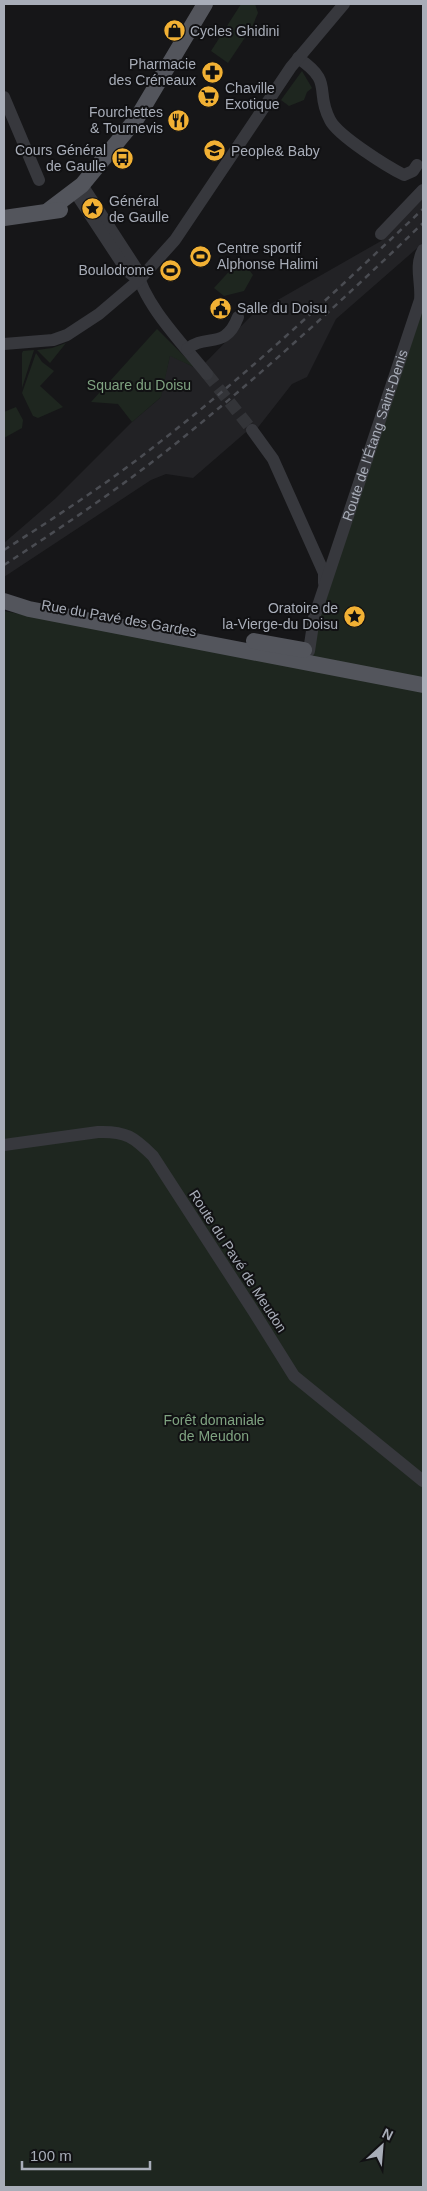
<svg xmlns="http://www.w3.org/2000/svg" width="427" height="2191" font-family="Arial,sans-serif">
  <rect width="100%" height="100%" fill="#161618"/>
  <!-- built -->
  <polygon fill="#222225" points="423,196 423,243 336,319 307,377 292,384 256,430 253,426 193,478 166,474 151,480 4,577 4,543 56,498 132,422 160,398 170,355 196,368 204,364 253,314 381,241"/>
  <!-- green -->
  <g fill="#1e261f">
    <polygon points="241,4 255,4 258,13 252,27 228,63 211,51"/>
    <polygon points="302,71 312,88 307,92 304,100 289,106 281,100"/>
    <polygon points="235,265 246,266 253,275 244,291 224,296 214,288"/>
    <polygon points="423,307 423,2187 4,2187 4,611 305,669 339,548"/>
    <polygon points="157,329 196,368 170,356 161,397 132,422 118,404 91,402"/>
    <polygon points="66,343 50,363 37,350 52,348"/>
    <polygon points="34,350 22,388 22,353 23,351"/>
    <polygon points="36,353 42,362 54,371 40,386 63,407 38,418 33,416 22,393"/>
    <polygon points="16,407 23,420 22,428 4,438 4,412"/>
  </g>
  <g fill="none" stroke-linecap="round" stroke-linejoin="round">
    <!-- minor-tunnel -->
    <polyline stroke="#333438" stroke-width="12" stroke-dasharray="12 6" stroke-linecap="butt" points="207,374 252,430"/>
    <!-- minor -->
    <g stroke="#37383d" stroke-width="12">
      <path d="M298,58C335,83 314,90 330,120C338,136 388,167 404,175L413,171L417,165"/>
      <polyline points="4,97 39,180"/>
      <path d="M82,185L136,268C144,305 183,344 207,374"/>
      <polyline points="75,192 127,271 139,280"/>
      <polyline points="381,234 423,190"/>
      <polyline points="4,344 53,340 67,335 99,314 139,280 175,240 291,67 344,4"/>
      <path d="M187,349C206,333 225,351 238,317"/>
      <polyline points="252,430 273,459 324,573 324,583"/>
      <path id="s1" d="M309,651L314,618L420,300C422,283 414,267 423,250"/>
      <path d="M4,1145L98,1132C126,1131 134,1137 153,1156L254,1312L294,1376L423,1481"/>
    </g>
    <!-- major -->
    <g stroke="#53555c" stroke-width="16">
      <polyline points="49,210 82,185 137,118 205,4"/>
      <polyline points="4,218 60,210"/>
      <polyline points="4,601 29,609 423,685"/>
      <polyline points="254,641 304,650"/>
    </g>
    <!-- rail -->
    <g stroke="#4a4c52" stroke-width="2.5" stroke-dasharray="6 5" stroke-linecap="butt">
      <path d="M4,550C59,515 114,479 165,438C256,367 339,288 423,209"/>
      <path d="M4,565C62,527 120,488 174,445C261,375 343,300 423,223"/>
    </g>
  </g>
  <!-- icons -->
  <defs>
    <symbol id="shop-disc" viewBox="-11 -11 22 22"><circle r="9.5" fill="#f2b134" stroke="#111113"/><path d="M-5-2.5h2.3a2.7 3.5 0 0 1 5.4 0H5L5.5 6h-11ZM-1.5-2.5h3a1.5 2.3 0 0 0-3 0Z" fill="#111"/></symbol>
    <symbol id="pharmacy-disc" viewBox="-11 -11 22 22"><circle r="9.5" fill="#f2b134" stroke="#111113"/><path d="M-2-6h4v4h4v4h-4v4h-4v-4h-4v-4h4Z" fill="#111"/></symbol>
    <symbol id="supermarket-disc" viewBox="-11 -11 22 22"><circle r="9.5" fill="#f2b134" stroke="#111113"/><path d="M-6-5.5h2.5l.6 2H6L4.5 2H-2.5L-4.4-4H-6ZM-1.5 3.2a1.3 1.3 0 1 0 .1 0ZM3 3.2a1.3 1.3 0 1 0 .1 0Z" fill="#111"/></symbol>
    <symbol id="restaurant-disc" viewBox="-11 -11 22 22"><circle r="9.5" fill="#f2b134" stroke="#111113"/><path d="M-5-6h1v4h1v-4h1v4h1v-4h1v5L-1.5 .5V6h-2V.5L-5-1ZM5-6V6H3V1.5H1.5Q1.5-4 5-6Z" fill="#111"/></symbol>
    <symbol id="school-disc" viewBox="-11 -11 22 22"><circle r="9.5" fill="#f2b134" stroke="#111113"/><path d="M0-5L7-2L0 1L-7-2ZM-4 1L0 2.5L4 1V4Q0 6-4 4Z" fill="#111"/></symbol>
    <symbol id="bus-disc" viewBox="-11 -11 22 22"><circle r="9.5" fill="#f2b134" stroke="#111113"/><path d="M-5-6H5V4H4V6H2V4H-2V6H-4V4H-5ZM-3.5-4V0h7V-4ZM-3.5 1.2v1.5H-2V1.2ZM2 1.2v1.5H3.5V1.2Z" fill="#111"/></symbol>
    <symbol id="sight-disc" viewBox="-11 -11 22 22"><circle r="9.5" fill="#f2b134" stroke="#111113"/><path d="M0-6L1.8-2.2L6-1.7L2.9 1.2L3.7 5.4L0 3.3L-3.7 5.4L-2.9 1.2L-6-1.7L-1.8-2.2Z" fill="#111"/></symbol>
    <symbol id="stadium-disc" viewBox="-11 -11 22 22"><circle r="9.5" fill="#f2b134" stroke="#111113"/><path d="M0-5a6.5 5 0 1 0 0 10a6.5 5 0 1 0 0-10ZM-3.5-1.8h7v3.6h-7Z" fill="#111"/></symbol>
    <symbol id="civic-disc" viewBox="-11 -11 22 22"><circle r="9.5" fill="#f2b134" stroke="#111113"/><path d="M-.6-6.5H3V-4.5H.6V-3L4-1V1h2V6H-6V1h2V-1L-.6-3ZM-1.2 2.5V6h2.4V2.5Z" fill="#111"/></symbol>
  </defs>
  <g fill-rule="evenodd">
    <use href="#shop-disc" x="162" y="18" width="25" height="25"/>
    <use href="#pharmacy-disc" x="200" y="60" width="25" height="25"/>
    <use href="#supermarket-disc" x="196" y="84" width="25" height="25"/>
    <use href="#restaurant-disc" x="166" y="108" width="25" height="25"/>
    <use href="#school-disc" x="202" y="138" width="25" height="25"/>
    <use href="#bus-disc" x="110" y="146" width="25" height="25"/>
    <use href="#sight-disc" x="80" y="196" width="25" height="25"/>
    <use href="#stadium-disc" x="188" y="244" width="25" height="25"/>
    <use href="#stadium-disc" x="158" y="258" width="25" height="25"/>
    <use href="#civic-disc" x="208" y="296" width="25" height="25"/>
    <use href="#sight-disc" x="342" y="604" width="25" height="25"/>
  </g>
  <g text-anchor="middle" stroke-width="4" stroke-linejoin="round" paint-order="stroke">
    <!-- poi labels -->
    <g font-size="14" fill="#a8adb8" stroke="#111113" text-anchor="start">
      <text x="190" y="36">Cycles Ghidini</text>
      <text x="196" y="69" text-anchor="end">Pharmacie<tspan x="196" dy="16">des Créneaux</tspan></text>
      <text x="225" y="93">Chaville<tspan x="225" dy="16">Exotique</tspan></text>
      <text x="163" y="117" text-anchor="end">Fourchettes<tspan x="163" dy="16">&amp; Tournevis</tspan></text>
      <text x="106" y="155" text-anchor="end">Cours Général<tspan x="106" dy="16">de Gaulle</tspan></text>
      <text x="231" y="156">People&amp; Baby</text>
      <text x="109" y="206">Général<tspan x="109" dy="16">de Gaulle</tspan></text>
      <text x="217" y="253">Centre sportif<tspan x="217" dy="16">Alphonse Halimi</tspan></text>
      <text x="154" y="275" text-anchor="end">Boulodrome</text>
      <text x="237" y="313">Salle du Doisu</text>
      <text x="338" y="613" text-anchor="end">Oratoire de<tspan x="338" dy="16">la-Vierge-du Doisu</tspan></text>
    </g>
    <!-- park labels -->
    <g font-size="14" fill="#7fa381" stroke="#111113">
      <text x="139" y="390">Square du Doisu</text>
      <text x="214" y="1425">Forêt domaniale<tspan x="214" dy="16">de Meudon</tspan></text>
    </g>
    <!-- street labels -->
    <g font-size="14" fill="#a8adb8" stroke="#111113">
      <text dy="5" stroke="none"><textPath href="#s1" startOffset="226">Route de l'Étang Saint-Denis</textPath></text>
      <text transform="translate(119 618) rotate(10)" y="5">Rue du Pavé des Gardes</text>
      <text transform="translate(238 1261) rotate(57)" y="5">Route du Pavé de Meudon</text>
    </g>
  </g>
  <!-- border -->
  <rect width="427" height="2191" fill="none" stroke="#a8adb8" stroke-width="10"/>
  <!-- north arrow -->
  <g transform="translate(382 2146) rotate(26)" stroke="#111113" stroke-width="4" paint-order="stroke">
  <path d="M0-4L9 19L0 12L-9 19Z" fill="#a8adb8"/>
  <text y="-8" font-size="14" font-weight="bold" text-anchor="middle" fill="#a8adb8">N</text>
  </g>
  <!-- scale -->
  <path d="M22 2161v8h128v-8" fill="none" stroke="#a8adb8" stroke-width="2.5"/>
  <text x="30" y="2161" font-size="15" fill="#a8adb8" stroke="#111113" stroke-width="4" paint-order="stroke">100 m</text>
</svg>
